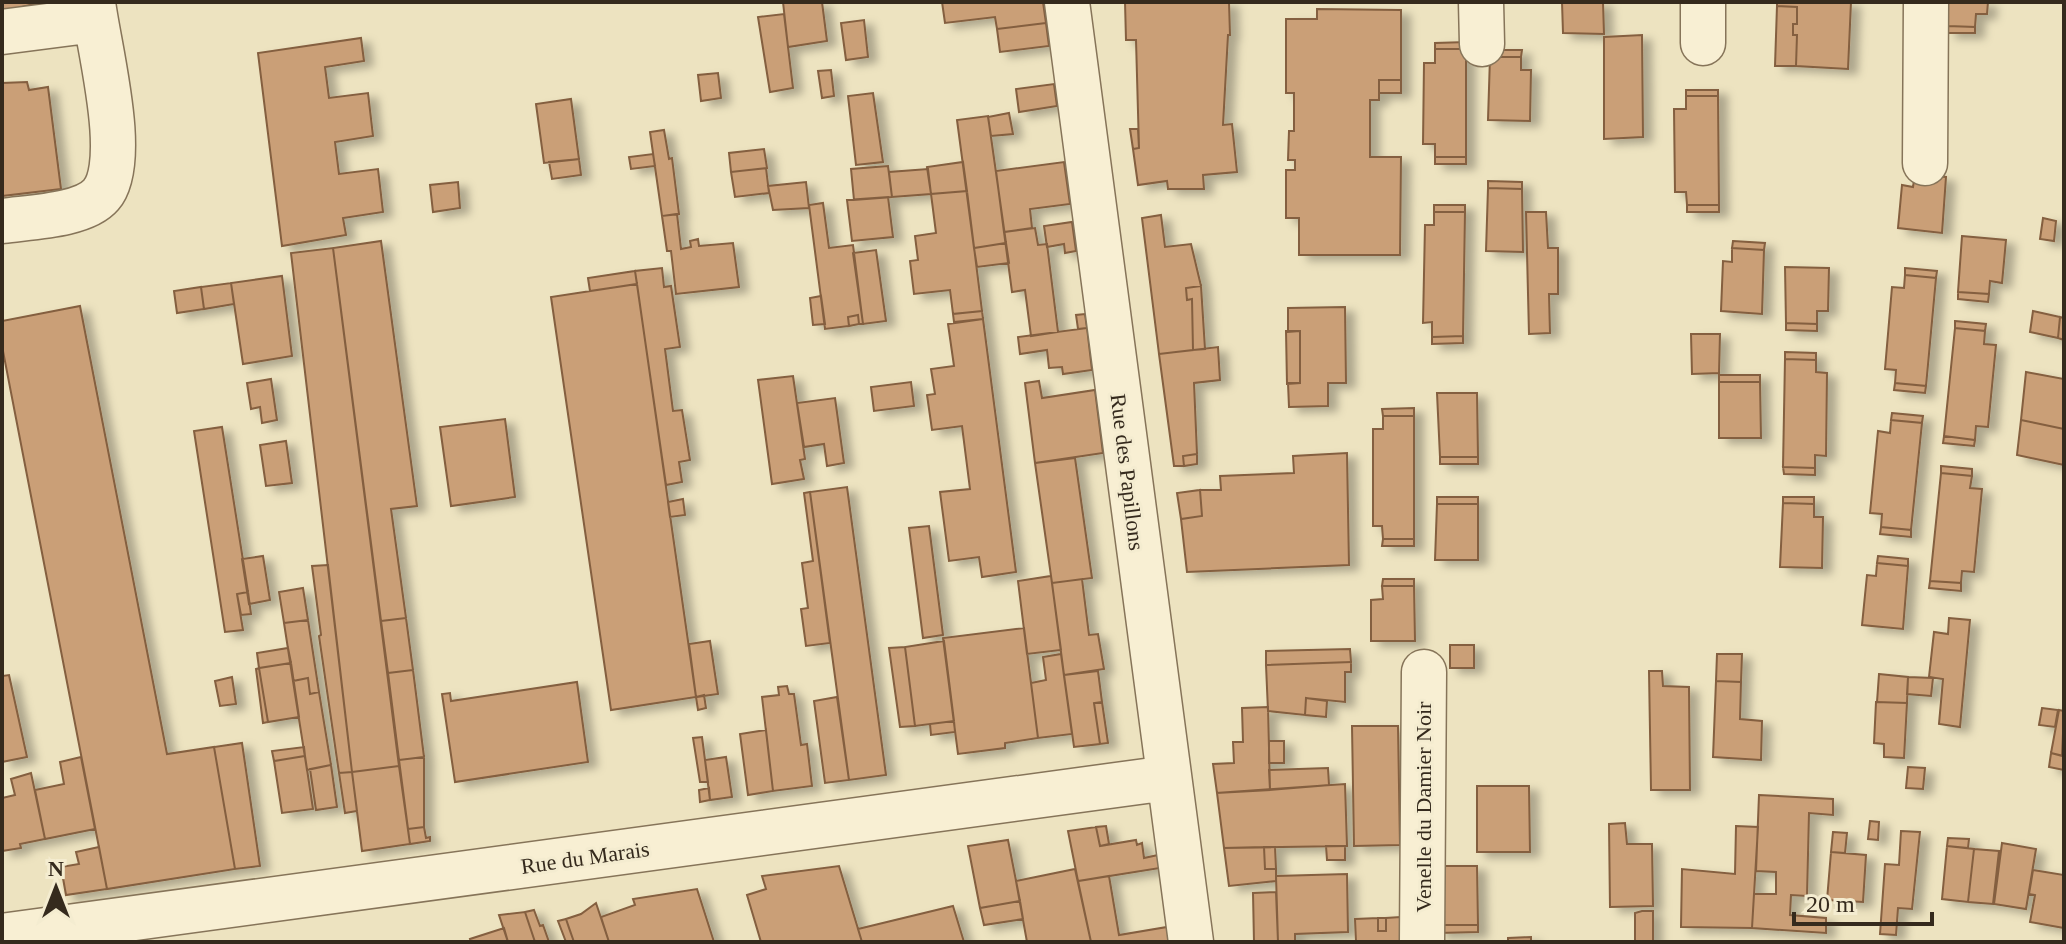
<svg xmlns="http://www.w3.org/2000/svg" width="2066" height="944" font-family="Georgia,serif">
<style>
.building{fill:#ca9f77;stroke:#845f3f;stroke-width:2;filter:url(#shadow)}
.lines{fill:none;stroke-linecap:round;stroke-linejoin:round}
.minor-casing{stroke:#867459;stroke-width:47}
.minor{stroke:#f8efd3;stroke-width:44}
.labels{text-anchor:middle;stroke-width:6;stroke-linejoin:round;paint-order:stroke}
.street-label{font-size:22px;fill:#352a1d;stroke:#f4ecd0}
</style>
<defs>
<filter id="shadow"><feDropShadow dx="9" dy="5" stdDeviation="4" flood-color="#0004"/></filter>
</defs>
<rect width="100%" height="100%" fill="#ede3c0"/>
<path class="building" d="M2 2H42L2 12Z
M783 2H822L827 41 788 47Z
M942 2H1043L1046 23 997 29 995 17 945 23Z
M1125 2H1229L1230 35H1228L1223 125 1232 124 1237 172 1203 175 1204 189H1168L1167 181 1138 185 1133 149 1139 148 1136 40H1126Z
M1562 2H1603L1604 34 1563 33Z
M1777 2H1851L1848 69 1796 66 1797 35H1793V24H1797V7L1777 6Z
M1947 2H1988L1987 14H1976L1975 27 1948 26Z
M1777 6 1797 7V24H1793V35H1797L1796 66H1775Z
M1317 9 1401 10V80H1379V100H1370V157H1401L1400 255H1299V218H1286V170H1295V160H1288L1289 131H1294V93H1286V19H1317Z
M784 14 793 88 770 92 758 17Z
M864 20 868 57 846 60 841 23Z
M1046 23 1049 46 1000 52 997 29Z
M1948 26 1975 27V33H1947Z
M1642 35 1643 137 1604 139V37Z
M361 38 364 61 325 67 329 98 368 93 373 136 335 142 339 174 378 169 383 212 343 218 346 235 282 246 258 53Z
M1467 42 1466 49H1435V43Z
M1435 49H1466V157H1435V144H1423L1424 63H1435Z
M1490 50H1522L1521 57H1490Z
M1490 57H1521V70H1531L1530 121 1488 120Z
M831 70 834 96 822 98 818 71Z
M718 73 721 98 701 101 698 75Z
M1379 80H1401V93H1379Z
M27 82 29 90 48 87 61 189 2 196V83Z
M1054 84 1057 106 1019 112 1016 89Z
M1686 90H1718V96H1686Z
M873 93 883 162 856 165 848 96Z
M1686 96H1718L1719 205H1687L1686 192H1675L1674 109H1686Z
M571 99 579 159 544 163 536 104Z
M1009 113 1013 134 991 136 988 117Z
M988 116 1006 243 974 248 957 120Z
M1130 129H1138L1139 148 1133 149Z
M664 130 669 159 672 158 679 214 662 216 650 132Z
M764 149 767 168 731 172 729 153Z
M653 154 655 166 631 169 629 157Z
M1435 157H1466V164H1435Z
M579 159 581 175 552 179 549 162Z
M963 162 967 191 931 194 927 167Z
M1064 162 1070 204 1030 209 1032 228 1004 232 996 171Z
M888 166 892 197 854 200 851 169Z
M766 168 769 193 735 197 731 172Z
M928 169 931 194 892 197 889 172Z
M1915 174 1946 177 1942 233 1898 228 1902 185 1913 187Z
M1488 181 1522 182V189L1488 188Z
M458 182 460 208 433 212 430 185Z
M806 182 809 208 773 210 768 186Z
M1488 188 1522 189 1523 252 1486 251Z
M967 191 982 311 953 314 950 290 914 294 910 261 918 260 915 236 936 233 931 194Z
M888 197 893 237 852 241 847 200Z
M823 203 829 248 853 245 863 324H859L858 315 848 317 849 326 825 329 809 205Z
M1434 205H1465V212H1434Z
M1687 205H1719V212H1687Z
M1434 212H1465L1463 336 1432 337V322L1423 323 1425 225H1434Z
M1526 212H1546L1548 248H1558V294H1549L1550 333 1529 334Z
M677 214 681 249 691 247 690 241 698 239 699 246 733 243 739 287 676 294 671 251H667L662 216Z
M1161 215 1165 247 1191 244 1201 286 1186 288 1187 300 1192 299 1193 350 1159 354 1142 218Z
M2043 218 2056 221 2054 241 2040 239Z
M1072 222 1076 251 1065 253 1064 244 1047 247 1044 226Z
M1035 228 1038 245 1047 244 1058 332 1031 336 1025 290 1012 292 1004 232Z
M1962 236 2006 240 2002 283 1990 281 1989 294 1958 292Z
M381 241 417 506 391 509 406 618 381 621 333 248Z
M1733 241 1765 243 1764 250 1732 248Z
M1006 243 1009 263 977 267 974 248Z
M333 248 399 766 352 772 291 253Z
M1732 248 1764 250 1762 314 1721 311 1723 261 1732 262Z
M876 250 886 321 863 324 853 253Z
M1785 267 1829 268 1828 311H1817V324L1786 323Z
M662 268 664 287 671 286 680 347 665 349 673 411 682 410 690 460 679 462 682 482 666 485 635 271Z
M1905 268 1937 271 1936 278 1905 275Z
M635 271 637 284 590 291 588 278Z
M1905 275 1936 278 1926 386 1895 383 1896 370 1885 369 1892 287 1904 288Z
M282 276 292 356 243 364 231 283Z
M231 283 234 304 204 309 201 287Z
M637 284 696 697 611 710 551 297Z
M1201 286 1205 349 1193 350 1192 299 1187 300 1186 288Z
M201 287 204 309 177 313 174 291Z
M1958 292 1989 294 1988 302 1958 299Z
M821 296 825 324 813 325 810 298Z
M80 306 167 754 214 747 235 869 107 889 2 346V321Z
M1345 307 1346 383H1328V406L1289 407 1288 383H1300V331L1288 332V308Z
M982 311 983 319 954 322 953 314Z
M2033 311 2060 317 2058 338 2030 332Z
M1085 314 1087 328 1078 329 1076 315Z
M858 315 859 324 849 326 848 317Z
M2060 317 2064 318V340L2058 338Z
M983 319 1016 572 982 577 979 557 949 561 940 492 970 489 962 426 932 430 927 395 935 394 931 369 954 366 948 324Z
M1955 321 1986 324 1985 331 1955 328Z
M1786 323 1817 324V331L1786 330Z
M1087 328 1092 370 1063 374 1062 367 1049 368 1047 350 1020 354 1018 337Z
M1955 328 1985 331 1984 344 1996 345 1988 427 1976 426 1975 440 1944 436Z
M1286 331H1300V383L1287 384Z
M1691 334H1720L1719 373 1692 374Z
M1463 336V343L1432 344V337Z
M1218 347 1220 380 1194 383 1197 454 1183 456 1184 466H1174L1159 354Z
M1785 352 1816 353V360L1785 359Z
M1785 359 1816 360V372L1827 373 1826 456 1815 455V468L1783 467Z
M2026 372 2064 379V429L2021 420Z
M1719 375H1760V382H1719Z
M793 376 805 459 800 460 804 479 772 484 758 380Z
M271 379 277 420 262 423 260 407 251 409 247 383Z
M1039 381 1042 398 1095 390 1103 453 1035 463 1025 383Z
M911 382 914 406 874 411 871 387Z
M1719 382H1760L1761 438H1719Z
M1895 383 1926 386 1925 393 1894 390Z
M1437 393H1477L1478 457H1440Z
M835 398 844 463 827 466 824 444 804 447 797 403Z
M1414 408V416H1383L1382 409Z
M1892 413 1923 416 1922 423 1891 420Z
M1383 416H1414V539H1383L1382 526H1373V429H1383Z
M505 419 515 497 451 506 440 427Z
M1891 420 1922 423 1911 530 1881 527 1882 514 1870 513 1878 431 1890 433Z
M2021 420 2064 429V465L2017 455Z
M222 427 248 592 237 594 243 630 225 632 194 431Z
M1944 436 1975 440 1974 446 1943 443Z
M286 441 292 483 266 486 260 445Z
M1347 453 1349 565 1187 572 1181 519 1202 516 1200 490H1221L1220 476 1294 473 1293 456Z
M1197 454V464L1184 466 1183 456Z
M1440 457H1478V464H1440Z
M1075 458 1092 578 1052 583 1035 463Z
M1941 466 1972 469V476L1941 473Z
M1783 467 1815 468V475L1784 474Z
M1941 473 1972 476 1970 488 1982 489 1974 572 1962 571 1961 583 1930 581Z
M847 487 886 775 849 780 810 492Z
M1200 490 1202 516 1181 519 1177 493Z
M810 492 830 643 806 646 801 609 808 608 802 563 813 561 804 493Z
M1437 497H1478V504H1437Z
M1783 497H1814V504L1783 503Z
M683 499 685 515 670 517 668 502Z
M1783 503 1814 504V517H1823L1822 568 1780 567Z
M1437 504H1478V560H1435Z
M929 526 943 635 923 638 909 528Z
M1881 527 1911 530V537L1880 534Z
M1383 539H1414V546H1382Z
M263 556 270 600 249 604 242 559Z
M1878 556 1908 559V566L1877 563Z
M1877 563 1908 566 1903 629 1862 625 1867 575 1876 576Z
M328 565 352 772 339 773 319 636 321 635 312 566Z
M1051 576 1061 650 1027 654 1018 581Z
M1082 579 1089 635 1098 634 1104 669 1064 675 1052 583Z
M1383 579H1414V586H1382Z
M1930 581 1961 583V591L1929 588Z
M1382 586H1414L1415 641H1371V600L1383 599Z
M303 588 308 620 284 623 279 592Z
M248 592 251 614 241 615 237 594Z
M406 618 413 670 388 673 381 621Z
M1949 618 1970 620 1960 727 1939 724 1943 679 1929 677 1934 632 1948 634Z
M308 620 319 692 310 694 308 678 293 681 284 623Z
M1024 628 1038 738 1005 743V748L958 754 943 638Z
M710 641 718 694 696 697 689 644Z
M944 641 954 721 915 726 905 647Z
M1450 645H1474V668H1450Z
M905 647 915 726 900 727 889 648Z
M288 648 291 663 259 668 257 653Z
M1350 649 1351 662 1266 665V651Z
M1061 654 1072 734 1038 738 1031 683 1046 680 1043 657Z
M1717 654H1742L1741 682 1716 681Z
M1351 662V672H1345V702L1306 698 1305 715 1268 711 1266 665Z
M291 663 299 717 268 722 259 668Z
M259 668 268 722 263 723 256 669Z
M413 670 424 757 399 760 388 673Z
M1098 671 1102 702 1094 703 1100 744 1074 747 1064 675Z
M1649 671H1662L1663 686 1689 687 1690 790H1651Z
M1879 674 1908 677 1907 703 1877 702Z
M9 675 27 757 2 762V676Z
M232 677 236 704 220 706 215 681Z
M1908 677 1933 678 1931 696 1907 694Z
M308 678 310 694 319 692 331 765 307 770 293 681Z
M1716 681 1741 682 1740 719 1762 721 1761 760 1713 757Z
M577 682 588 762 455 782 442 694 450 693 451 701Z
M787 686 789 694H794L801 745 807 744 812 786 773 791 762 697 779 695 778 687Z
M704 695 706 708 698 710 696 697Z
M837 697 849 780 825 783 814 701Z
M1306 698 1327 701 1326 717 1305 715Z
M1102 702 1108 743 1100 744 1094 703Z
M1876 702 1907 703 1904 758 1884 757V744L1874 743Z
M1268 707 1270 790 1217 793 1213 764 1234 763 1233 742H1243L1242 708Z
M2042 708 2058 710 2055 727 2039 725Z
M2059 710 2064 711 2062 756 2051 753Z
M954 721 955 732 931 735 930 724Z
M1352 726H1398L1400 845 1354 846Z
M766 730 773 791 748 795 740 734Z
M702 737 705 760 708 782H700L693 738Z
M1269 741H1284V763H1269Z
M242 743 260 866 235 869 214 747Z
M304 747 305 756 274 761 272 751Z
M2051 753 2064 756V770L2049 767Z
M305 756 313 809 282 813 274 761Z
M81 757 95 829 45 839 35 790 64 784 60 762Z
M424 757V827L408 829 399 760Z
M726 757 732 797 710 800 705 760Z
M331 765 337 807 316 810 310 769Z
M399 766 410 844 362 851 352 772Z
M1908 767 1925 768 1923 789 1906 788Z
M1328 768 1329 785 1270 790 1269 770Z
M352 772 357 811 345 813 339 773Z
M31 773 45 839 20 844 21 848 2 851V798L15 795 11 779Z
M1345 784 1347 846 1224 848 1217 793Z
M1477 786H1529L1530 852H1477Z
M709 788 710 800 700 802 699 790Z
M1759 795 1833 799V815L1809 813 1807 896 1791 895 1790 915 1826 918V933L1752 928 1754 894H1776V872L1756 871Z
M1870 821 1879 822 1878 840 1868 839Z
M1625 823 1627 844H1652L1653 906 1610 907 1609 824Z
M1106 826 1109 844 1100 846 1096 827Z
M1736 826 1758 827 1752 928 1681 927 1682 869 1735 874Z
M424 827 426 838 430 837V841L410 844 408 829Z
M1096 827 1100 846 1136 840 1137 845 1142 843 1144 858 1158 855 1160 868 1078 881 1068 831Z
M1901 831 1920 832 1912 909 1898 908 1896 935 1880 934 1885 864 1899 865Z
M1833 832 1847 833 1845 853 1831 852Z
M1948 838 1969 839 1968 848 1947 846Z
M1008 840 1020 901 980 908 968 846Z
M2002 843 2036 849 2026 909 1994 904Z
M1326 846H1345V860H1327Z
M1947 846 1974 849 1968 902 1942 899Z
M99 847 107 889 66 895 61 867 79 864 76 852Z
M1264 847H1275L1276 869H1265Z
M1264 847 1265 869H1276V881L1229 886 1224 848Z
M1974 849 1999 851 1993 904 1968 902Z
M1831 852 1866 855 1863 902 1827 900Z
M839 866 862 942H761L747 895 766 889 762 876Z
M1435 866H1477L1478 925H1438Z
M1075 869 1091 942H1027L1016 881Z
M2033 870 2064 875V928L2030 922 2035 895 2029 894Z
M1347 874 1348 932 1295 934V942H1278L1276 876Z
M1109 876 1119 935 1167 927 1169 942H1091L1078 881Z
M697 889 714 942H609L601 917 635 905 633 899Z
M1276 892 1278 942H1254L1253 893Z
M1020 901 1023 919 984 925 980 908Z
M596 903 609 942H574L566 919 581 914Z
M953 906 964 942H862L858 929Z
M534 910 540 926 543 925 549 942H535L525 912Z
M1642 911H1653V942H1635V913Z
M525 912 535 942H508L499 915Z
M1400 917V942H1356L1355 919 1378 918V931H1386V918Z
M1378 918H1386V931H1378Z
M566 919 569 928 574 942H566L558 921Z
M1438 925H1478V932L1438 933Z
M504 928 508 942H471L470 939Z
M1531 937V942H1508V938Z"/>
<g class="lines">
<defs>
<path id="minor" d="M1067 2 1191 942
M1481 2 1482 44
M2 32 95 20
M1703 43V2
M1925 163 1926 2
M2 221C29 217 83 216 101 195 130 162 98 45 93 2
M2 936 1168 778
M1422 942 1424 672"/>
</defs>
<use href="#minor" class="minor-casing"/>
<use href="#minor" class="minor"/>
</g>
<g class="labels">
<g class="street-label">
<text transform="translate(1128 472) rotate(83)" y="8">Rue des Papillons</text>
<text transform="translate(1423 807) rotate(-90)" y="8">Venelle du Damier Noir</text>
<text transform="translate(585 857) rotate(-8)" y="8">Rue du Marais</text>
</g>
</g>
<rect width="2066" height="944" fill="none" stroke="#352a1d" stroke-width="8"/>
<g transform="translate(56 888)" stroke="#f4ecd0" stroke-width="6" paint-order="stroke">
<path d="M0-6L14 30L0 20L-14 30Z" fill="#352a1d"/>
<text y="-12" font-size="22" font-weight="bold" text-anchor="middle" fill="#352a1d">N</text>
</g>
<path d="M1794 912v12h138v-12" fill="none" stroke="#352a1d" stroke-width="4"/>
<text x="1806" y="912" font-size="24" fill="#352a1d" stroke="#f4ecd0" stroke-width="6" paint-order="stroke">20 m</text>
</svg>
